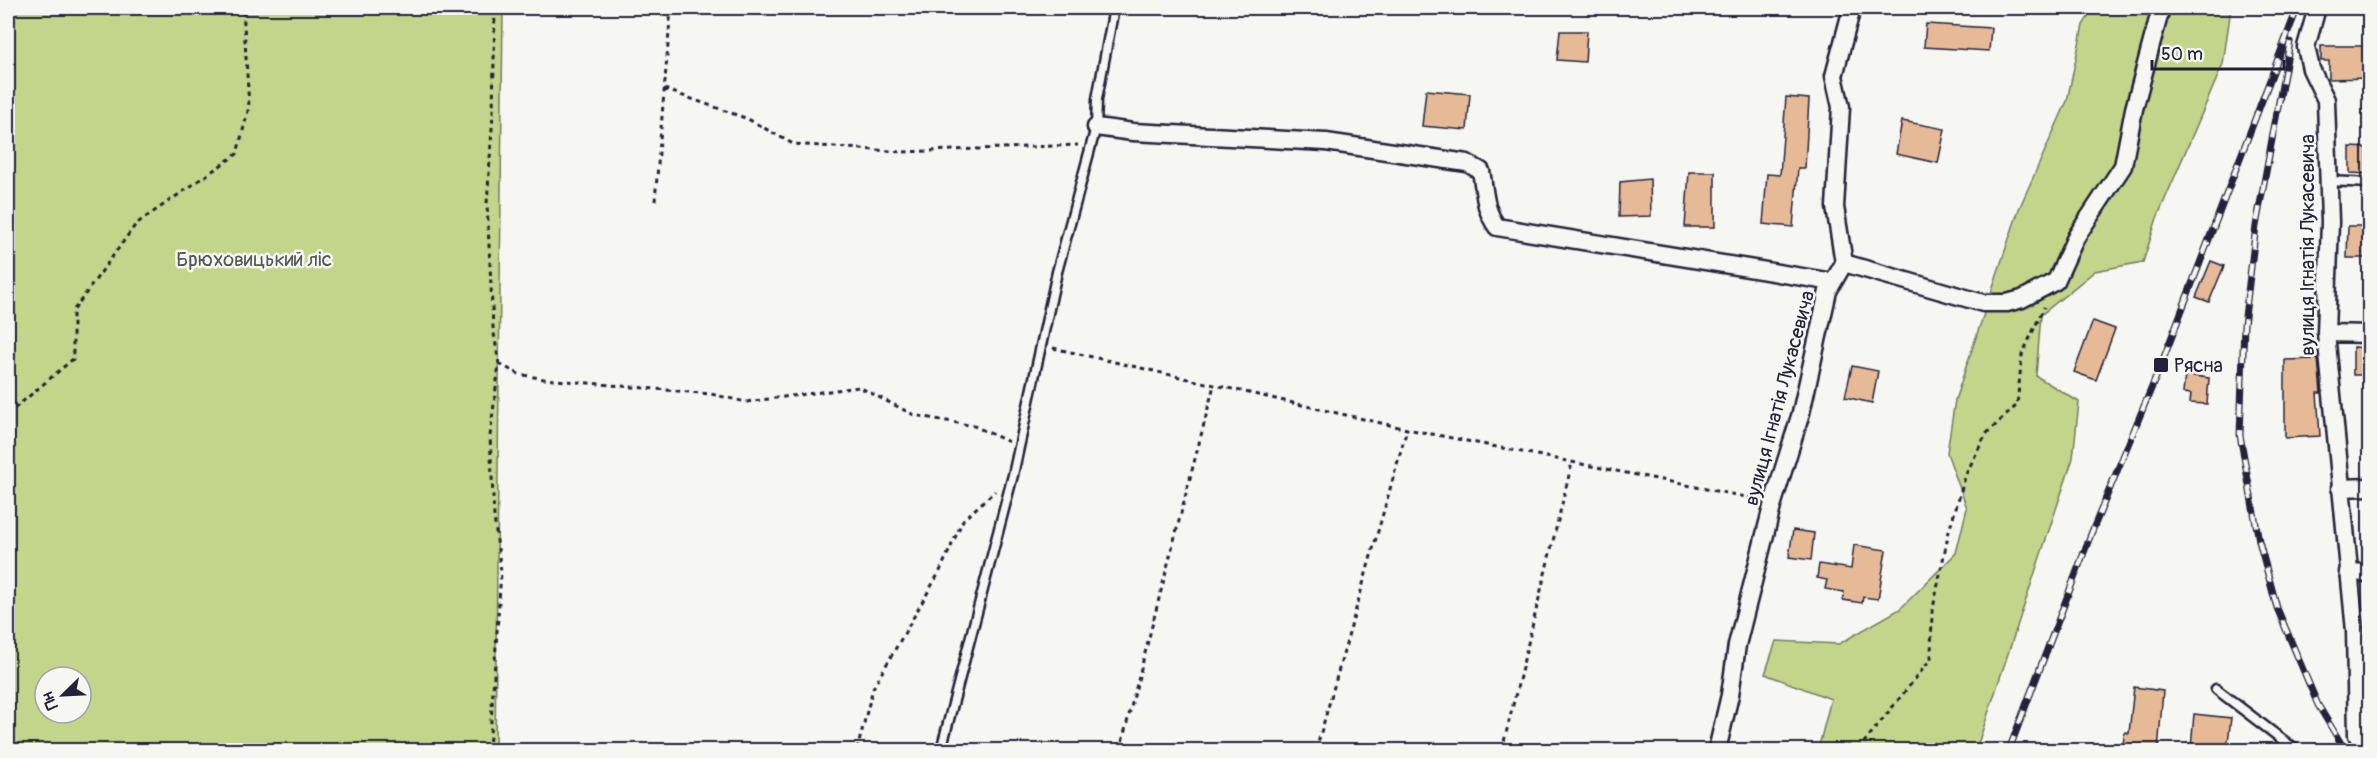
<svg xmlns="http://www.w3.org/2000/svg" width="2377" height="758" font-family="Pangolin,sans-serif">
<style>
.green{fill:#c2d58a;stroke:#727c62;stroke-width:1.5;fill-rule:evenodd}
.building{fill:#e7ba97;stroke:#22223b;stroke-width:1.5}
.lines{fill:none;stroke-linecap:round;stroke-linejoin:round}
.service-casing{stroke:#22223b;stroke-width:13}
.minor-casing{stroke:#22223b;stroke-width:21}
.path{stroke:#22223b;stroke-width:3;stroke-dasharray:4.5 4.5;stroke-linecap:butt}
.service{stroke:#f6f6f2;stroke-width:8}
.minor{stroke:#f6f6f2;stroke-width:16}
.rail-casing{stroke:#22223b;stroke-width:7}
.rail{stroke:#f6f6f2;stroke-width:4.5;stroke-dasharray:14;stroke-linecap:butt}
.poi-dot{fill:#22223b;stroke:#f6f6f2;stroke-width:2}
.labels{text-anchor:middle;stroke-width:5;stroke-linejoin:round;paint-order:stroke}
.street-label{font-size:20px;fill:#22223b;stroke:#f6f6f2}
.park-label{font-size:20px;fill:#525853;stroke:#f6f6f2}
.poi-label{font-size:20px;fill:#22223b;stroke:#f6f6f2;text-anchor:start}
</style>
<rect width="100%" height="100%" fill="#f6f6f2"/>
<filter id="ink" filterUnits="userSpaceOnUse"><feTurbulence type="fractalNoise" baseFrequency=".0167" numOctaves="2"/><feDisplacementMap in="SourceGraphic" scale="12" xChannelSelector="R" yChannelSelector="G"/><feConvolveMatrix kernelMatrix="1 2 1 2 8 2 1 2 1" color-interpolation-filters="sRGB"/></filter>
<g filter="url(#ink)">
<path class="green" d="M8 8H503L495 750H8ZM45 677H81V713H45Z
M2094 8H2231L2223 64 2157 218 2143 262 2095 271 2041 315 2036 376 2079 402 2073 458 1976 750H1818L1831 699 1765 674 1776 641 1839 644 1900 609 1956 553 1967 508 1947 453 1955 400 2019 209 2067 101 2083 25Z"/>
<path class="building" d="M1926 24 1991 28 1989 51 1924 47Z
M1560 31H1587L1585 62 1557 60Z
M2321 46H2363V64H2370V78L2329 79V61H2321Z
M1426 90 1470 94 1467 130 1422 126Z
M1786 97 1809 99 1805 168H1798L1793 227 1763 224 1767 174 1780 175Z
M1902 121 1945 129 1938 163 1896 154Z
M2350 147 2370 148V174L2350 173Z
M1689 172H1715V227H1685Z
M1650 179 1651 216 1619 217 1620 182Z
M2348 226H2370V258H2347Z
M2211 261 2224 266 2209 302 2196 297Z
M2093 321 2115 329 2096 380 2074 372Z
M2353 347 2370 348V375H2353Z
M2318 359 2321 393H2317L2320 436 2285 438V360Z
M1852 366 1878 371 1872 403 1845 397Z
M2185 375 2209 378 2207 404 2190 403 2191 394 2183 393Z
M1793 530 1814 533 1811 560 1789 557Z
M1854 545 1886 550 1878 599 1863 597 1862 603 1843 600 1844 592 1825 589 1827 580 1817 578 1819 564 1851 569Z
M2134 687 2163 691 2158 750H2122L2125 732 2129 733Z
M2194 714 2231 718 2227 750 2191 748Z"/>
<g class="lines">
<defs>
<path id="service" d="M2329 181 2370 183
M2216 689 2296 750
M941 750 1013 475 1057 272 1096 127 1097 99 1114 8"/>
<path id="minor" d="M2317 8 2306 47 2311 69 2326 100 2330 222 2326 333 2355 631 2357 735 2368 750
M1096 127 1133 132 1326 142 1467 163 1481 171C1485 192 1484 209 1497 227L1833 282
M1844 263 1983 303H2007L2022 299 2056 281 2076 237 2123 166 2134 109 2161 8
M2326 333 2370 334
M2340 488 2370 487
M2348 572 2370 573
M1717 750 1730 695 1737 645 1773 503 1801 413 1828 291 1844 263 1835 207 1841 107 1834 76 1852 8"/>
</defs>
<use href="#service" class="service-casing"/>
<use href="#minor" class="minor-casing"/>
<path class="path" d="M664 89 748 119 793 144 903 152 1078 145
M655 201 671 8
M1053 348 1407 429 1756 499
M499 364 519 374 544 379 711 394 746 402 859 387 914 415 974 426 1009 442
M8 414 73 359V311L136 224 237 154 249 107 243 8
M489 750 501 572 494 517 490 436 499 364 493 327 487 204 493 113 495 8
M857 750 873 688 940 571 963 520 995 491
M1120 750 1214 385
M1316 750 1407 429
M1502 750 1572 463
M1858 750 1931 659 1932 613 1949 531 1966 474 1986 434 2017 405 2022 355 2044 307"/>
<use href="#service" class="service"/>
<use href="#minor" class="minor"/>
<defs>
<path id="rail" d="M2290 42 2256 226 2244 325 2240 435 2259 541 2277 608 2318 705 2345 750
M2009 750 2091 534 2161 365 2297 9"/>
</defs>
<use href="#rail" class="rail-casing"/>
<use href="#rail" class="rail"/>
</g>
</g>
<rect class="poi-dot" x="2153" y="357" width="16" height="16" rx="3"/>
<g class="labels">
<g class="street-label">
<text transform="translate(2307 245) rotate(-90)" y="7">вулиця Ігнатія Лукасевича</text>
<text transform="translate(1779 398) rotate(-75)" y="7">вулиця Ігнатія Лукасевича</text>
</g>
<g class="park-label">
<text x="254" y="266">Брюховицький ліс</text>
</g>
<g class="poi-label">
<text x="2174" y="372">Рясна</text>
</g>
</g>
<rect width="2377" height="758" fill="none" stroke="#f6f6f2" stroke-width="30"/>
<rect x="15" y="15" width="2347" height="728" fill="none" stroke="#22223b" stroke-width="2" filter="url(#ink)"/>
<g transform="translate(63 695) rotate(246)"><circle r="28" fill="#f6f6f2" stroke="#a1a1a9" stroke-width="1.5"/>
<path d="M0-4.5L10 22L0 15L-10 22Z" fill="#22223b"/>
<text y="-9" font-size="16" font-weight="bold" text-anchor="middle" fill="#22223b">Пн</text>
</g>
<path d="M2152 60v9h132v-9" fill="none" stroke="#22223b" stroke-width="3"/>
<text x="2161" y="60" font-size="18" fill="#22223b" stroke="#f6f6f2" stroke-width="4.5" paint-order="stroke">50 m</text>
</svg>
